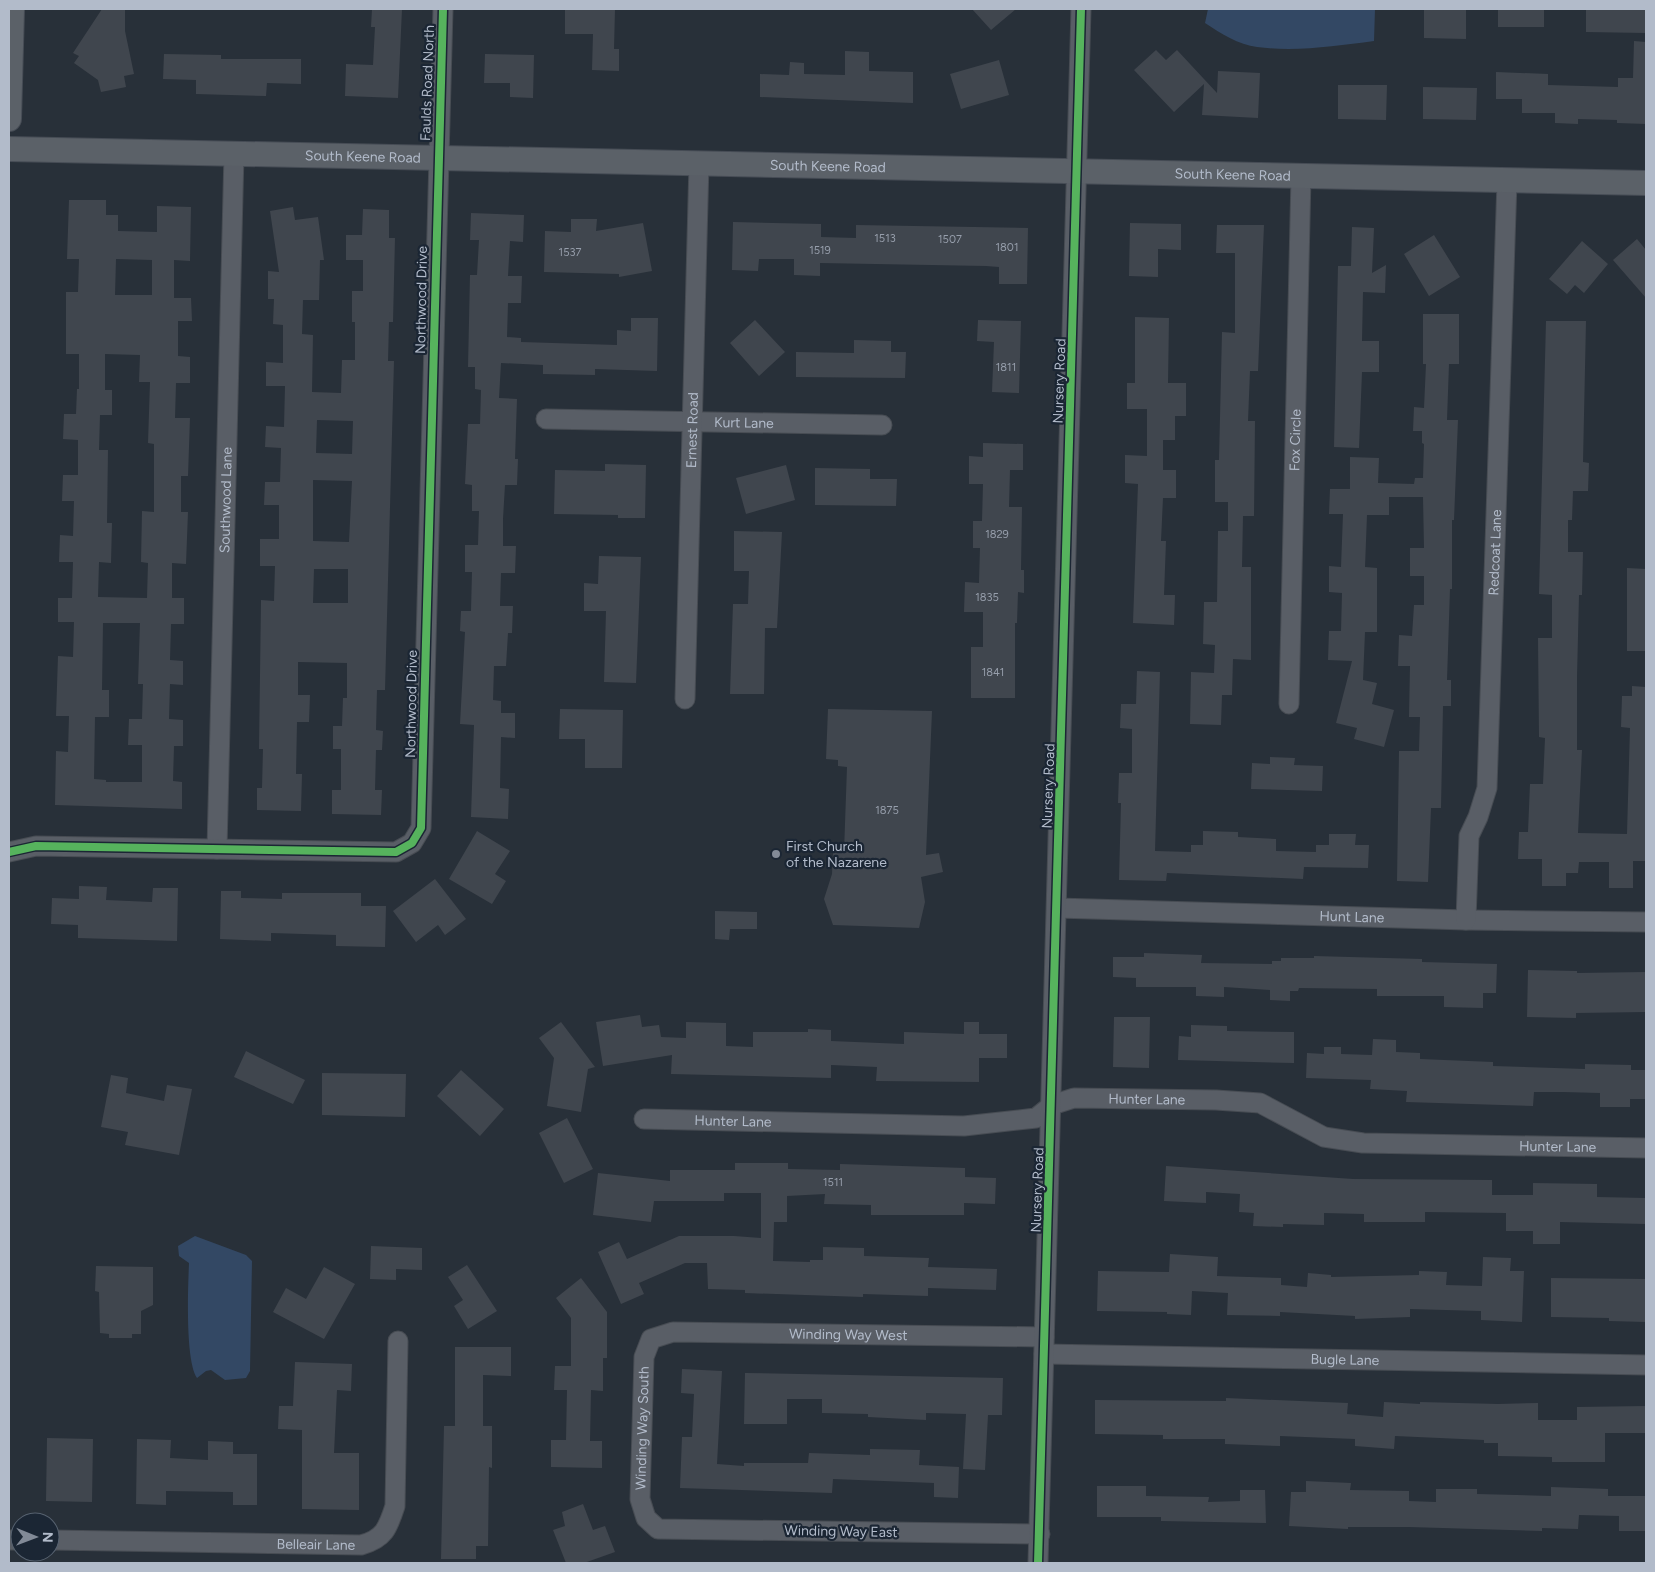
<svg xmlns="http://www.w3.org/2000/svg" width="1655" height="1572" font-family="Figtree,sans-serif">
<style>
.water{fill:#334864}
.building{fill:#40464e;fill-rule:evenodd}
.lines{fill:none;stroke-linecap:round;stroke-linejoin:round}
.minor-casing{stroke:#474c53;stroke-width:21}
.major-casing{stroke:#464c55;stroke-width:26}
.minor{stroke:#595e66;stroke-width:19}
.major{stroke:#5b6168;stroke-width:24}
.cycleway-casing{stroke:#1b2634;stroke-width:11}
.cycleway{stroke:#56b35d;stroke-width:8}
.poi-dot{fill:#828a97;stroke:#1b2634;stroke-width:2}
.labels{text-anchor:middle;stroke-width:4.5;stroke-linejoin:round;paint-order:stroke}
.number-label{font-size:11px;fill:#969eab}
.street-label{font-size:14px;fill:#b2bbca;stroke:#1b2634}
.poi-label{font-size:14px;fill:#b2bbca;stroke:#1b2634;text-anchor:start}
</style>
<rect width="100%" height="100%" fill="#283039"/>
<path class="water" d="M1208 9H1375L1374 41C1336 46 1296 52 1257 47 1239 45 1220 33 1205 23Z
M195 1236 246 1255 252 1261 250 1371 246 1378 225 1380 211 1370 206 1371 197 1378C185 1360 188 1287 189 1263L179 1256 178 1246Z"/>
<path class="building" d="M102 9H125V31L134 74 124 76 126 87 101 92 98 80 74 63 79 56 73 53Z
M372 9H402L398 98 345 96 346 64 373 65 375 27H371Z
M565 9H615L614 49H619V71L592 70 593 34H565Z
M972 9H1016L991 30Z
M1424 9H1466V39L1424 38Z
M1498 9H1544V27H1498Z
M1586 9H1646V33L1586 32Z
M1634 41 1646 42V124L1617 123V120L1578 119V124L1555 123V113H1522V99H1496V72L1548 74V85L1618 87V78H1633Z
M1156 50 1166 60 1177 50 1217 93 1218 71 1260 73 1258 118 1202 115 1204 84 1174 112 1134 70Z
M845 51 869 52V71L913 72V103L760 97V74L789 75 790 62 804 63V74L845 75Z
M164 54 221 55V59H301V84L267 83 266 96 196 94V80L163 79Z
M485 54 534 55 533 98 510 97V83H484Z
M999 60 1009 95 961 109 950 74Z
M1338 85H1387L1386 120 1338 119Z
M1423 87 1477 88 1476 120 1423 119Z
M69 200H106V215H118V231L157 232V206L191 207 190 261 174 260V298H191L192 321H178V356L190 357V383H176L175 418H190L188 476H181V512H188L186 564 172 563V598H184V624H171L170 660 183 661V685L170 684 169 719 183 720V746H174L173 781 182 782V809L55 805 56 751 68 752 69 716H56L58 656 73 657 74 622H58V598H72L73 562H59L60 535 73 536 74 501H62L63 475H78V440L63 439 64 414H76L77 389H79V354H66V292H78L79 259H67ZM116 259 152 260V295H115ZM105 354 140 355 139 382H150L148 443 154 444V512L142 511 141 562 148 563 147 598 98 597 99 562 111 563 112 523H107L108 450H99L100 415H112V390H105ZM103 623H140L138 684H143L142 719H129L128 745H142V782H106V780L94 779 95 717H109V690H102Z
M293 207 295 220 318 217 324 260H320L319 300H303L302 334 313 335 312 392 341 393 342 360H355V322H352V291H363V260H346V235H362L363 209 389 210V238H395L393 322H389L388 361H394L385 690H377L376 730 383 731 382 750H376L375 790H382L381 815 332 814V790H341V749H333V726H342L343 698H347V663L298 662V695H310L309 722H297L296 774H302L301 811 257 810V788H262L263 749H259L261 600 274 601 275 566H260V539H279V505H264L265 482H280L281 448 265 447 266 426 284 427 285 386H266V362L283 363V325L273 324 274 299H268V271L279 272 270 211ZM317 420 353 421 352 454 316 453ZM313 480 352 481 349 542 313 541ZM314 569H348V603H313Z
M471 213 524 215 523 242 510 241 508 276H522L521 303H508L507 337 521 338V342L617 345V330L631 331V318H658L657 371 595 369V375L543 374V365L501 363 499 398 517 399 515 459H518L517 485H505L503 519V546H516L515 573H501L500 606H513L512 633H508L506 666H494L493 700 501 701V713H515V738L501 737 500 788 509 789 508 819 471 817 474 725 460 724 465 632 460 631 461 611H471L472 572H465V545H478L479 511H472V485L465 484 468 424H480L481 390 475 389V367H468L470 275H477L479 240H470Z
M571 219H597L596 231 643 223 652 271 619 277V274L544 272 545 231 571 232Z
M733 222 821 224V237L856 238V225L1028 228 1027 284H999V267L986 266 820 263V276L794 275V259H759L758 271 732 270Z
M1130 223 1181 224V250L1158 249V277L1129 276Z
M1217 225H1264L1258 371H1250L1248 421H1255L1254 516H1243L1242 567H1251V660L1233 659 1232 695H1222L1221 725 1190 724 1191 672 1214 673 1215 645 1203 644 1204 602H1217L1218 531H1228V502H1215V460H1219L1222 332 1235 333V253H1216Z
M1352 227 1374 228 1372 273 1386 265 1385 293 1363 292 1362 341H1379V372H1362L1359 448 1334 447 1338 266H1351Z
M1434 235 1460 277 1429 296 1404 254Z
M1637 239 1646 250V298L1613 260Z
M1582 241 1608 264 1584 293 1575 285 1567 294 1549 279Z
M1423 314H1459V364H1449L1447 420H1458L1454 520H1452V589H1450L1447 680H1451V706H1443L1441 808H1431L1428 882 1397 881 1399 751H1419L1420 717H1409L1410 666H1398L1399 635 1412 636 1414 605H1424V576H1410V548H1424L1423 497H1389V515H1367L1365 567 1377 568V632H1365L1363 680 1377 683 1372 704 1394 710 1384 747 1354 739 1357 728 1336 723 1352 661 1328 660 1329 631H1341L1342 593 1329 592V566L1341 567 1343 514H1329L1330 489H1350V457L1379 458 1378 483 1414 484 1415 478H1423L1424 444 1422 443V431H1413L1414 407 1424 408 1426 364H1423Z
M1135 317 1169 318 1168 383H1186V416H1175V440H1163V470H1176V498H1163L1161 541H1166L1164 595H1175L1174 625 1133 623 1138 484 1125 483V455L1147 456V409H1127V383H1135Z
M755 320 785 352 759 376 730 343Z
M978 320 1021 321 1019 393 992 392 994 342 977 341Z
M1546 321H1586L1583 462 1589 463 1588 491H1573L1572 520H1568V552H1583L1582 595H1579L1577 677V750H1582L1578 833 1627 834 1630 728 1621 727 1622 696H1632V686L1646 687V861H1633V888H1609V862H1579L1578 873H1566V886H1542V859H1518L1519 832H1528L1530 784H1543L1545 738 1539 737 1538 638H1552V595L1539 594Z
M854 340 891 341V352H906L905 378 796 377V352L854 353Z
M983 443 1023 444V470H1010L1009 507H1022L1021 570H1024V593L1018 592 1017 623H1015V698H971V647H983V612H964L965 582 979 583 980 548H973V521H982L983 484H969V456L983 457Z
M605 464 646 465 645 518H618V515L554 514 555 470 605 471Z
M786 465 795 500 746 514 736 478Z
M815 468 870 469V479H897L896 506 815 505Z
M734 531 782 532 777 628H765L764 694H730L733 604H748L749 571H734Z
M599 556 641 557 636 683 604 682 606 611H584V583L598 584Z
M1627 568 1646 569V651H1627Z
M1137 671 1160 672 1155 851 1191 852V845H1203V831L1238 832V837L1276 839V851L1316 852V845H1329V834H1356L1355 845H1369L1368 868 1304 867 1303 879 1167 873 1166 881 1119 880 1121 803H1118L1119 773H1132V729L1120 728 1121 704H1136Z
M560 709 623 710 622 768H585V739H559Z
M828 709 932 711 926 855 939 853 943 872 921 877 925 902 919 928 833 925 824 899 832 874 833 852H844L847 767 838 766V760L826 759Z
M1270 757 1295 758 1294 765 1323 766 1322 791 1251 789 1252 763 1270 764Z
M477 831 510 851 495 874 506 881 492 904 449 879Z
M435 879 466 919 445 935 438 925 416 942 393 911Z
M79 886 107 887 106 900 152 902 153 888H178L177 941 78 938V925L51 924 52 898 79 899Z
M221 891H241V898L282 899V893H361V906H386L385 947 336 946V935L271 933V941L220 939Z
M715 911 757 912V929H730L729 940 715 939Z
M1144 953 1202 955 1201 963 1272 964V961H1281V958H1314V956L1422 959V962L1497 964 1496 993H1483V1008L1444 1007V996H1377V989L1299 988 1298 991H1290V1001L1270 1000V990L1224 987V997L1196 996V987H1136V978L1113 977V957H1144Z
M1528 970 1577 971V973L1646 972V1012L1576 1013V1018L1527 1017Z
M640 1015 642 1027 659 1025 661 1037 686 1038V1022L726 1023V1046L753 1047V1032H808V1029L831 1030V1041L904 1044V1032L964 1034V1022H979V1034H1007V1058H979V1082L876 1081 877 1067 831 1065V1078L671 1074 672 1055 603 1066 596 1022Z
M1114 1017H1150L1149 1068 1113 1067Z
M561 1022 595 1067 588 1069 581 1112 547 1106 554 1058 539 1038Z
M1191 1025 1227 1026V1031L1294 1032V1063L1178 1060 1179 1036 1191 1037Z
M1373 1039 1396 1040V1052L1420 1053V1059L1493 1062V1066L1585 1069V1064L1631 1065V1070H1646V1099H1630V1107H1600V1093L1563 1092H1534L1533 1106 1406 1102 1407 1091 1370 1089 1371 1080 1306 1078 1307 1053 1324 1054V1047H1341V1054L1372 1055Z
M246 1051 305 1080 293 1104 234 1077Z
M461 1070 504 1109 480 1136 437 1096Z
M322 1073 406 1074 405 1117 322 1115Z
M111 1075 128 1078 126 1093 164 1101 167 1085 192 1089 179 1155 125 1145 128 1132 101 1127Z
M567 1118 593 1169 564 1183 539 1133Z
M735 1163H788V1169L840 1170V1164L965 1168V1177L996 1178 995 1204 964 1203V1215H871V1205L824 1204 825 1194 787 1196V1222H774L773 1261 810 1262V1260H823V1247L864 1248V1256L929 1258 928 1267 997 1269 996 1290 928 1288V1296L863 1294V1297L745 1293V1290L708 1289 707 1263H685L639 1283 644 1294 621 1304 598 1252 619 1242 627 1259 679 1236H734L761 1238V1193H724V1201H654L651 1222 593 1215 598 1173 670 1181V1170H735Z
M1166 1166 1353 1179 1492 1180V1195H1533V1183L1597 1184V1197L1646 1198V1224L1560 1222V1244H1533V1231H1506V1213L1425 1212V1222H1364V1214L1324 1213V1225L1283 1224V1227L1253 1226 1254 1213 1239 1212 1240 1194 1206 1192V1203L1164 1201Z
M371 1246 422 1248V1270L396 1269V1280L370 1279Z
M1170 1254 1218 1257 1217 1276 1281 1278V1285L1307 1287 1308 1273 1331 1275V1277L1419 1275V1271L1447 1272 1446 1285 1482 1286 1483 1257 1511 1258 1510 1271H1524L1522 1322 1481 1320V1311L1410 1309V1317L1355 1319V1316L1280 1312V1316L1227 1315 1228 1293 1192 1291 1191 1315 1167 1314V1312L1097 1311 1098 1271 1169 1272Z
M467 1265 497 1311 468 1329 454 1306 463 1300 448 1277Z
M96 1266 153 1267V1305L141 1311V1334H132V1338H109V1334L100 1333 99 1292 95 1291Z
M324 1267 355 1284 324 1339 273 1312 286 1288 306 1299Z
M581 1278 607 1312V1358H603V1391L591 1390 590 1441H602V1468L551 1467V1440H566L567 1390H554L555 1366H571V1318L556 1298Z
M1551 1278 1646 1279V1322L1609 1321V1318L1551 1317Z
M455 1347H511V1376L483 1375V1426H492V1468L489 1467 488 1546H476V1559H441L444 1426H455Z
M295 1362 352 1364 351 1391 337 1390 334 1453H359V1510L302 1509V1430L278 1429 279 1406H293Z
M682 1369 722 1371 717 1464 744 1466V1463H808L809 1453 870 1455V1449L920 1450 919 1465 959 1467 958 1498 934 1497V1483L833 1479 832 1493 680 1488 682 1437H692L694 1394 681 1393Z
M745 1373 1003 1378 1002 1415H988L985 1470 963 1469 966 1414 926 1413V1420L868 1417V1414L822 1413V1399H787V1424H744Z
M1226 1398 1348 1403 1347 1414 1383 1417 1384 1402 1420 1404V1402L1498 1404 1538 1403V1420H1577V1407L1646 1406V1433H1605V1462H1552V1457L1498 1456V1443H1484V1440L1395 1436 1394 1449 1355 1446V1439L1280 1436V1446L1225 1444V1439H1163V1435L1095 1434V1400L1226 1401Z
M47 1438 93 1439 92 1502 46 1501Z
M137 1439 171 1440 170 1458 208 1460V1441L233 1442V1454H257V1505H233V1492L166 1491V1505L136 1504Z
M1306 1481 1351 1483 1350 1490 1409 1491V1501L1436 1502V1489H1477V1494L1551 1496V1487L1608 1489V1496H1646V1531H1619V1516L1579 1515 1578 1529 1542 1528V1531L1409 1527H1348V1529L1289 1526 1291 1492H1306Z
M1097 1486H1146V1496L1209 1497 1208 1502 1240 1501V1490H1265L1266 1523 1161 1521V1517H1097Z
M583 1504 593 1530 605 1526 615 1552 584 1563H566L553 1530 565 1526 562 1512Z"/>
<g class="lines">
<defs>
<g id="minor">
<path id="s1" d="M546 419 882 425"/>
<path id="s2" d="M685 699 699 163"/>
<path id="s3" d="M1289 704 1301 176"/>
<path id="s4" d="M217 849 234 153"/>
<path d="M9 852 36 846 396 852 412 843 421 828 443 9"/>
<path id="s5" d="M1057 908 1466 920 1646 922"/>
<path id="s6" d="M1466 920 1469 836 1478 817 1487 788 1507 181"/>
<path id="s7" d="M644 1119 964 1126 1036 1118 1052 1105 1074 1098 1216 1100 1260 1103 1324 1137 1363 1143 1646 1148"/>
<path id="s8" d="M1044 1354 1646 1365"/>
<path id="s9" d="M1040 1534 658 1529 646 1518 640 1499 644 1357 651 1339 673 1332 1044 1337"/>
<path d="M9 1540H20"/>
<path id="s10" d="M50 1540 361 1545C384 1539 388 1528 395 1506L398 1341"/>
<path d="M1038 1563 1081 9"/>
</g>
<g id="major">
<path d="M9 119 12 9"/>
<path id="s11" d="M9 149 1646 183"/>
</g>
</defs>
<use href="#minor" class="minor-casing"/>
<use href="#major" class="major-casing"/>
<use href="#minor" class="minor"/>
<use href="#major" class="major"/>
<defs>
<path id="cycleway" d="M9 852 36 846 396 852 412 843 421 828 443 9
M1038 1563 1081 9"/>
</defs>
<use href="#cycleway" class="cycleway-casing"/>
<use href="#cycleway" class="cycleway"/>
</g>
<circle class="poi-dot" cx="776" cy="854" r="5"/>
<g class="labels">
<g class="number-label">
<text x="885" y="242">1513</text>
<text x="950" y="243">1507</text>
<text x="1007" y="251">1801</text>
<text x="820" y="254">1519</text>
<text x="570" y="256">1537</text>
<text x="1006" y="371">1811</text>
<text x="997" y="538">1829</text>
<text x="987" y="601">1835</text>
<text x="993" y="676">1841</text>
<text x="887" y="814">1875</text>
<text x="833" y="1186">1511</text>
</g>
<g class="street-label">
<text transform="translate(427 83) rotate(-88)" y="5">Faulds Road North</text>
<text dy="5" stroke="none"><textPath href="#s11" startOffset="354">South Keene Road</textPath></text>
<text dy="5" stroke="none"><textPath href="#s11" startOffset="819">South Keene Road</textPath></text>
<text dy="5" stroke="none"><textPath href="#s11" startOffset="1224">South Keene Road</textPath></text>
<text transform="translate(421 300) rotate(-89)" y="5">Northwood Drive</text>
<text transform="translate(1059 381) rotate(-88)" y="5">Nursery Road</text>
<text dy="5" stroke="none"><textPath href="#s1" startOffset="198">Kurt Lane</textPath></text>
<text dy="5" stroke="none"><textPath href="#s2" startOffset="269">Ernest Road</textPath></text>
<text dy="5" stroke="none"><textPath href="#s3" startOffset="264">Fox Circle</textPath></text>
<text dy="5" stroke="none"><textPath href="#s4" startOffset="349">Southwood Lane</textPath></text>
<text dy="5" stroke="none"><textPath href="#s6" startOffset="371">Redcoat Lane</textPath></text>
<text transform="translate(411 704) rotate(-89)" y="5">Northwood Drive</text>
<text transform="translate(1048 786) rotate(-88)" y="5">Nursery Road</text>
<text dy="5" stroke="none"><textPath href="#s5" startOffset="295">Hunt Lane</textPath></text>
<text dy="5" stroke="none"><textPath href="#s7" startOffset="509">Hunter Lane</textPath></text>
<text dy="5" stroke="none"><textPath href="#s7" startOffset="89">Hunter Lane</textPath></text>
<text dy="5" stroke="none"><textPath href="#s7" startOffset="929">Hunter Lane</textPath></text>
<text transform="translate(1037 1190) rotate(-88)" y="5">Nursery Road</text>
<text dy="5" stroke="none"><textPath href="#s9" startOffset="778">Winding Way West</textPath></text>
<text dy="5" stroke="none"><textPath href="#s8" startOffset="301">Bugle Lane</textPath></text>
<text dy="5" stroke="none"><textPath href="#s9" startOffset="489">Winding Way South</textPath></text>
<text transform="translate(841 1531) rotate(1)" y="5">Winding Way East</text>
<text dy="5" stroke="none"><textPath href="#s10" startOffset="266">Belleair Lane</textPath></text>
</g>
<g class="poi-label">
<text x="786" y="851">First Church<tspan x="786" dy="16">of the Nazarene</tspan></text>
</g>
</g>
<rect width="1655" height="1572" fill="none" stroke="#b2bbca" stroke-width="20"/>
<g transform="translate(35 1537) rotate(91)"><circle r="24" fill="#1b2634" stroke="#576270"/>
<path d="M0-4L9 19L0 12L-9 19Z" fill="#828a97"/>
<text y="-8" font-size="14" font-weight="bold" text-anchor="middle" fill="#b2bbca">N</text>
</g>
</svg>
